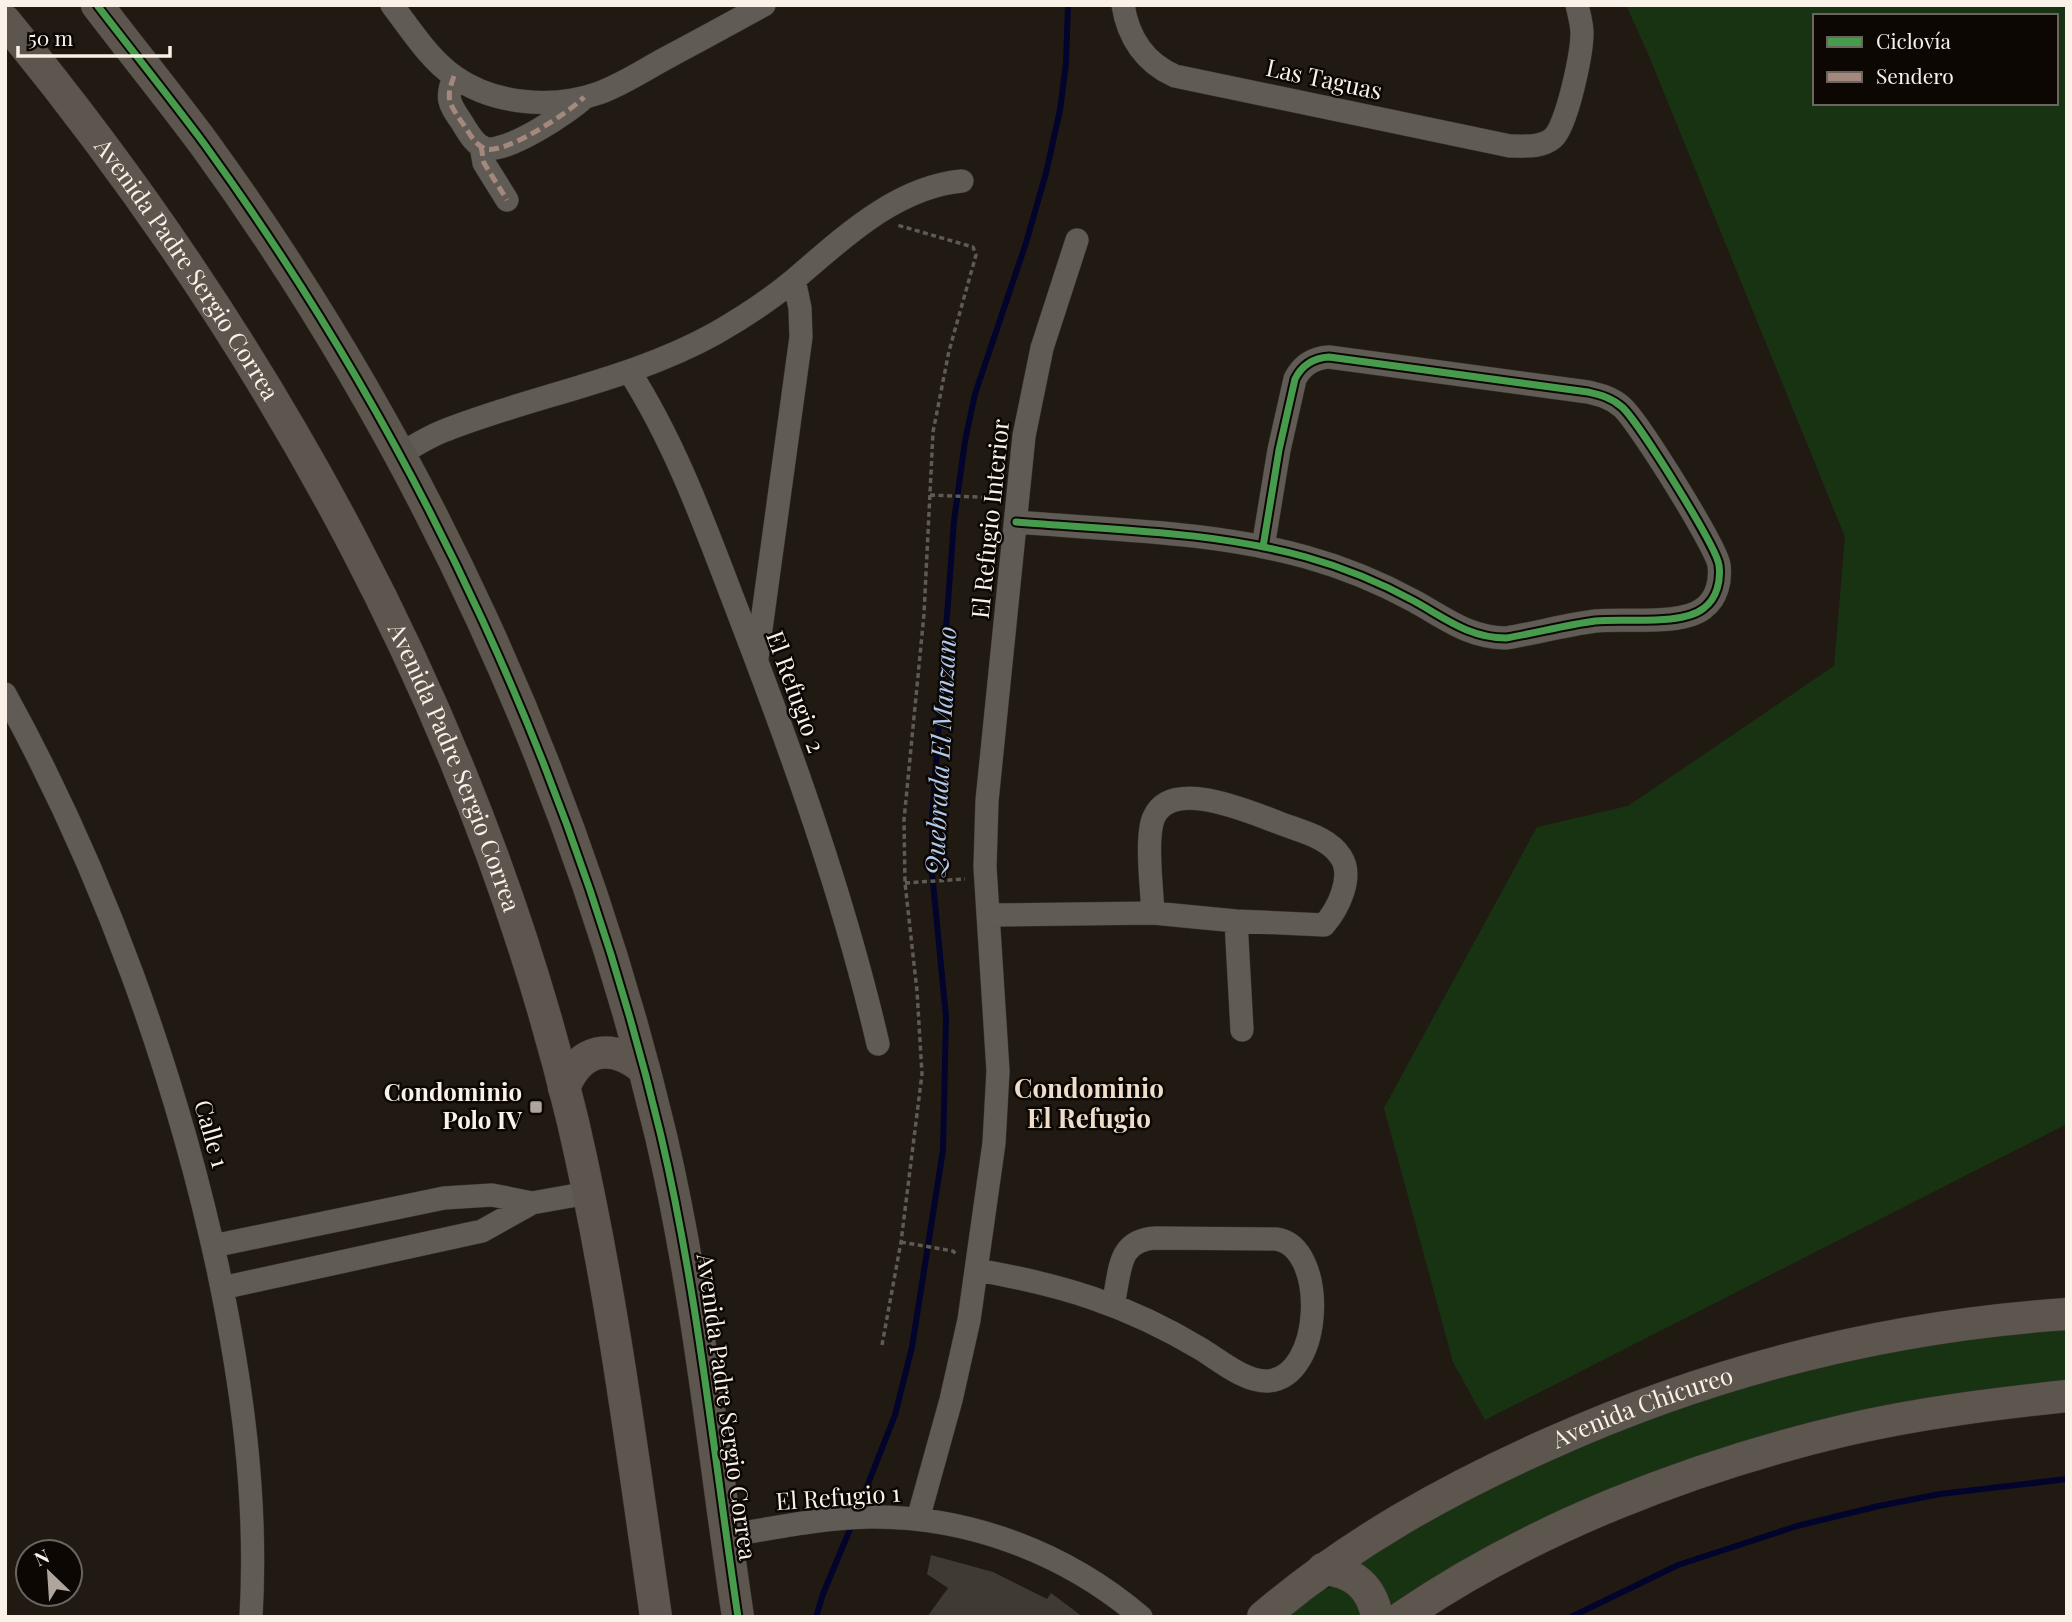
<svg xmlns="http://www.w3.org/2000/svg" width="2072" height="1622" font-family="'Playfair Display',serif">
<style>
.green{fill:#183311;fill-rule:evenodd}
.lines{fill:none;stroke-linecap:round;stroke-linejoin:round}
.stream{stroke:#03042c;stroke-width:6}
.building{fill:#403a34}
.street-casing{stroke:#39342f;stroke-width:24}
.secondary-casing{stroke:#39342f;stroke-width:33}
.path{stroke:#5e5a54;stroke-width:3.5;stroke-dasharray:5 3.5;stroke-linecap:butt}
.street{stroke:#605b54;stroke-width:23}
.secondary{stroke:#5d564f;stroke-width:32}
.quiet{stroke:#a5887d;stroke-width:5;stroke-dasharray:10 5;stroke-linecap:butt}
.cycleway-casing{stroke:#0c0703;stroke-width:11}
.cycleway{stroke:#469c4c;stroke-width:7}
.poi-dot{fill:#aea69e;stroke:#0c0703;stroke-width:2.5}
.labels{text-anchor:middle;stroke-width:5;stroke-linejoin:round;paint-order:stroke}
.street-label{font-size:24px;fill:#faf2e9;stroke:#0c0703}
.poi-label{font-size:24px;font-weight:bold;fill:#faf2e9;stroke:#0c0703;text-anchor:end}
.water-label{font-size:26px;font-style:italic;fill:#b1caef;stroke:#0c0703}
.neighbourhood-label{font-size:26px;font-weight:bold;fill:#edddca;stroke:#0c0703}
</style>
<rect width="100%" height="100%" fill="#211a13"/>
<path class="green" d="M1626 5H2067V1124L1485 1420 1453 1362 1384 1108 1537 827 1628 806 1834 666 1845 537 1649 56ZM1815 16H2056V103H1815Z
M2067 1326V1381L1832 1420 1385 1612 1353 1564 1524 1465 1691 1398 1913 1346Z
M1343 1583 1369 1617H1285L1314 1593Z"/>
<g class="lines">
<path class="stream" d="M857 1512 895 1415 912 1347 943 1150 946 1017 932 872V817L954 521 965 441 975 394 1026 243 1046 173 1060 110 1066 63 1068 5
M816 1617 823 1594 853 1522
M1571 1617 1678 1565 1797 1526 1879 1506 1940 1494 2067 1479"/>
</g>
<path class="building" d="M931 1555 993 1572 1047 1599 1051 1593 1083 1617H927L948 1588 927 1574Z"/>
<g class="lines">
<defs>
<path id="street" d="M392 5C411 30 429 59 455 77 495 105 554 109 599 93 624 84 647 68 670 56 702 39 733 22 764 5
M1123 5C1128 37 1145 63 1175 76L1510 146C1525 146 1541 148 1553 138 1567 126 1582 53 1582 33 1582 24 1579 14 1577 5
M454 76C446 98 448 102 461 121 467 130 474 145 485 148 505 155 569 112 584 98
M481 146 484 163 507 200
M629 371C677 446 706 529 738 612 792 753 844 897 878 1044
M399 455C414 446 429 436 446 430 535 395 632 380 716 333 744 317 770 300 795 279 843 238 896 187 962 181
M1016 522C1112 530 1212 531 1306 557 1342 567 1381 583 1414 601 1445 618 1469 638 1506 638 1536 633 1565 625 1595 621 1625 618 1682 626 1704 608 1717 598 1721 581 1719 565 1716 546 1638 421 1622 407 1612 398 1601 395 1588 392L1329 357C1313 358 1302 365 1295 379L1279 450 1263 547
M757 658 801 337 800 308 794 280
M5 694C103 872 175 1071 218 1269 242 1384 258 1499 251 1617
M988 915 1153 913 1236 921 1324 925C1338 909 1354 877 1341 857 1328 836 1298 831 1277 822 1249 812 1172 777 1154 817 1145 836 1152 890 1153 913
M1236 921 1242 1030
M213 1246 444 1198 492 1195 532 1203 588 1193
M977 1270C1062 1285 1126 1304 1201 1349 1219 1360 1245 1382 1267 1381 1324 1379 1328 1246 1276 1239L1156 1238C1116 1240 1121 1272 1113 1304
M222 1288 482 1231 532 1203
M918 1519 951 1400 969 1320 994 1143 998 1071 985 867 987 801 1024 436 1042 348 1077 240
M726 1536C773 1528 822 1518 870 1517 969 1516 1066 1553 1141 1617"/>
<g id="secondary">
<path d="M97 5C133 52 170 98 205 145 420 442 576 781 661 1136 698 1294 714 1457 738 1617"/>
<path id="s1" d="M5 21C269 342 476 716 573 1122 611 1285 632 1451 656 1617"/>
<path d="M564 1088C580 1048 611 1042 644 1069"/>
<path d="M1323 1569C1353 1571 1372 1587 1377 1617"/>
<path id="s2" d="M1263 1617C1350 1543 1447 1489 1551 1443 1714 1370 1889 1326 2067 1314"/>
<path d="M1402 1617C1532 1528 1693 1466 1846 1430 1919 1413 1993 1404 2067 1396"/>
</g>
</defs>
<use href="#street" class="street-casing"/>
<use href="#secondary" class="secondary-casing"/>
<path class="path" d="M930 495 998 498
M905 883 965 879
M901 1242 953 1251 956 1254
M882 1345 901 1242 922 1074 917 991 905 883 904 820 924 614 933 432 949 351 976 255 973 247 897 225"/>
<use href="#street" class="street"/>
<use href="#secondary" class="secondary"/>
<path class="quiet" d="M454 76C446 98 448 102 461 121 468 130 474 145 486 149 506 154 570 112 584 97
M481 146 484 163 507 200"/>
<defs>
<path id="cycleway" d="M97 5C133 52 170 98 205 145 420 442 576 781 661 1136 698 1294 714 1457 738 1617
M1016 522C1112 530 1212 531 1306 557 1342 567 1381 583 1414 601 1445 618 1469 638 1506 638 1536 633 1565 625 1595 621 1625 618 1682 626 1704 608 1717 598 1721 581 1719 565 1716 546 1638 421 1622 407 1612 398 1601 395 1588 392L1329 357C1313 358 1302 365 1295 379L1279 450 1263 547"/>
</defs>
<use href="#cycleway" class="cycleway-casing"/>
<use href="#cycleway" class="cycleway"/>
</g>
<rect class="poi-dot" x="529" y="1100" width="14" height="14" rx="3.5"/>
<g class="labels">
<g class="street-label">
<text transform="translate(1324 80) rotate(12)" y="8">Las Taguas</text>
<text dy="8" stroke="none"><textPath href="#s1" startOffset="308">Avenida Padre Sergio Correa</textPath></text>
<text transform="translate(991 519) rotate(-84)" y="8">El Refugio Interior</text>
<text transform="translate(795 692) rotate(70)" y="8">El Refugio 2</text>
<text dy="8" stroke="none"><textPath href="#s1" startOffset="875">Avenida Padre Sergio Correa</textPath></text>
<text transform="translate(211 1134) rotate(74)" y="8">Calle 1</text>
<text transform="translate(726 1407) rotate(82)" y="8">Avenida Padre Sergio Correa</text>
<text dy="8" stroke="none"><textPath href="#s2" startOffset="436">Avenida Chicureo</textPath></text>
<text transform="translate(838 1498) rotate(-4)" y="8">El Refugio 1</text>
</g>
<g class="poi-label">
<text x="522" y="1101">Condominio<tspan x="522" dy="28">Polo IV</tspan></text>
</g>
<g class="water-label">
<text transform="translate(941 751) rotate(-87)" y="9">Quebrada El Manzano</text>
</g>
<g class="neighbourhood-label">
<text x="1089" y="1098">Condominio<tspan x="1089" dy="30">El Refugio</tspan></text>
</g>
</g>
<rect width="2072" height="1622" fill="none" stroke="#faf2e9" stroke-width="14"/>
<rect x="1813" y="14" width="245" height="91" fill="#0c0703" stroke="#6b655f" stroke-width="2"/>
<rect x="1827" y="37" width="35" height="10" fill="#469c4c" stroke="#6b655f" stroke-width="2"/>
<text x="1876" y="49" font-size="21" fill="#faf2e9">Ciclovía</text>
<rect x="1827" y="72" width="35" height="10" fill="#a5887d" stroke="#6b655f" stroke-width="2"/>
<text x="1876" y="84" font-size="21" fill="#faf2e9">Sendero</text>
<g transform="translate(49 1573) rotate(335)"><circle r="33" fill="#0c0703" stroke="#6b655f" stroke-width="2"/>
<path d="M0-5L12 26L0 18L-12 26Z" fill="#aea69e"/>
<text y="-10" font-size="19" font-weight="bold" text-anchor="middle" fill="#faf2e9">N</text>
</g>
<path d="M18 46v10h152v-10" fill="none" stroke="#faf2e9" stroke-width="3.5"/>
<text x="28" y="46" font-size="21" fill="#faf2e9" stroke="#0c0703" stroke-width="5" paint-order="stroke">50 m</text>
</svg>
